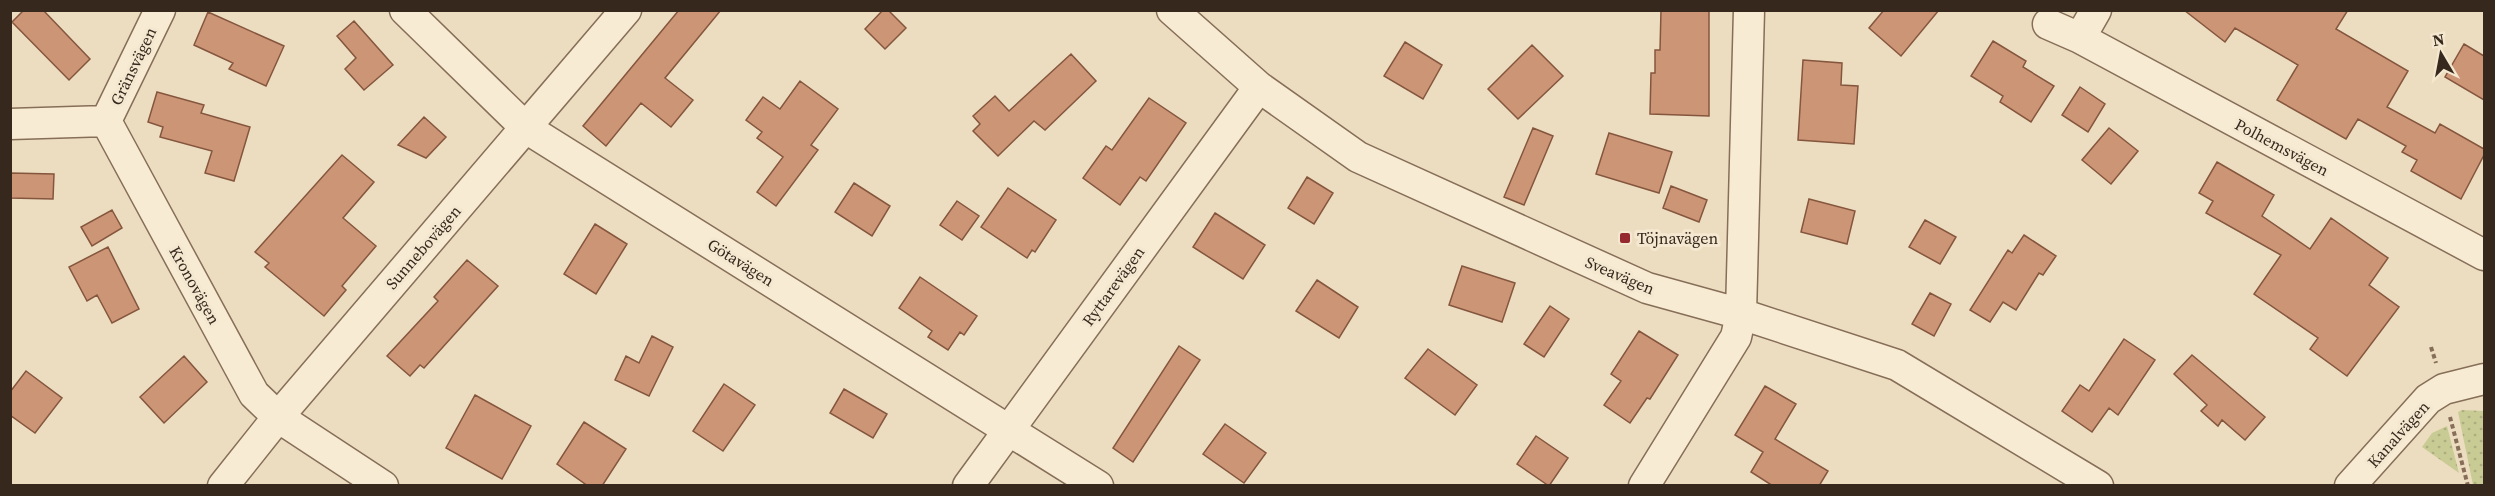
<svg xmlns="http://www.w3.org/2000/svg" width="2495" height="496" font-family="'Source Serif 4',serif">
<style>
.grass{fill:url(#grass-dots)}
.building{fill:#cc9576;stroke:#85563e;stroke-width:1.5}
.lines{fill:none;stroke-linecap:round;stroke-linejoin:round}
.street-casing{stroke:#866e58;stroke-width:33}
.path{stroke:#866e58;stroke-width:4;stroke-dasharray:4.5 3;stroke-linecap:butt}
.street{stroke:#f8ebd3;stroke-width:30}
.poi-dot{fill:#95292f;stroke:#f5e8d0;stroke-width:2}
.labels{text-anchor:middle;stroke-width:6;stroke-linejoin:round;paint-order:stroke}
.street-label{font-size:16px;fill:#36281d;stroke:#f5e8d0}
.poi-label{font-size:16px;fill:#36281d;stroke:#f5e8d0;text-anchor:start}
</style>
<defs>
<pattern id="grass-dots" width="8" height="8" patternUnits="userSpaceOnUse" patternTransform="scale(1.5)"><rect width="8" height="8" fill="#c8cb94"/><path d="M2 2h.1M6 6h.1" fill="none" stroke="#acae7f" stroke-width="1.8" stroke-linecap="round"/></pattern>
</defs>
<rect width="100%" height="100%" fill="#edddc0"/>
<path class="grass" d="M2462 410 2484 411V485H2473L2458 412Z
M2447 426 2459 473 2422 447 2432 433Z"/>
<path class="building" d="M24 10H43L90 59 69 80 12 22Z
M679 10H721L665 78 693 100 671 127 641 103 606 146 583 126Z
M883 10H888L906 28 885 49 865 29Z
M1661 10H1709V116L1650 114 1651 73H1655V50H1660Z
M1884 10H1939L1901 56 1869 28Z
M2184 10H2348L2336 29 2408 71 2387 107 2435 133 2440 124 2484 149V155L2461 199 2411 171 2417 160 2402 152 2406 146 2358 119 2346 139 2277 100 2298 65 2235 28 2225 42Z
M208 12 284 46 266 86 229 69 233 63 194 45Z
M354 21 393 65 364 90 345 69 356 58 337 36Z
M1993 41 2026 61 2023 67 2054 86 2031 122 2000 102 2003 96 1971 76Z
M1405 42 1442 65 1423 99 1384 76Z
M2464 44 2484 56V100L2445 77Z
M1532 45 1563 76 1518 119 1488 89Z
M1071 54 1096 81 1045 130 1034 121 998 156 973 131 980 124 973 116 995 96 1009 111Z
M1803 60 1842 63 1841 85 1858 86 1854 144 1798 140Z
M800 81 838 109 811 145 818 150 776 206 757 192 783 157 757 138 762 132 746 120 763 97 780 109Z
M2080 87 2105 104 2088 132 2062 115Z
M157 92 204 105 201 113 250 127 234 181 205 173 212 151 160 137 163 127 148 122Z
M1149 98 1186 123 1146 181 1140 177 1120 205 1083 178 1106 146 1112 150Z
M424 117 446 137 426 158 398 145Z
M1533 128 1553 136 1524 205 1504 197Z
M2109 128 2138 151 2111 184 2082 160Z
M1609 133 1672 152 1659 193 1596 174Z
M342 155 374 182 343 218 376 246 342 286 346 290 324 316 265 267 269 263 255 252Z
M2217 162 2274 195 2262 216 2310 249 2331 218 2388 258 2369 285 2399 307 2347 376 2310 349 2318 338 2254 294 2281 255 2206 213 2213 201 2199 193Z
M10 173 54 174 53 199 10 198Z
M1307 177 1333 193 1314 224 1288 208Z
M854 183 890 206 872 236 835 212Z
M1671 186 1707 200 1699 222 1663 208Z
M1008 188 1056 220 1035 252 1032 250 1027 258 981 227Z
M1809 199 1855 211 1847 244 1801 232Z
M957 201 979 216 962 240 940 225Z
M112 210 122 228 92 246 81 227Z
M1215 213 1265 245 1243 279 1193 247Z
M1925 220 1956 237 1940 264 1909 247Z
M595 224 627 244 596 294 564 274Z
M2024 235 2056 256 2043 275 2039 273 2016 310 2003 302 1990 322 1970 310 2008 250 2012 253Z
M108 247 139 309 112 323 97 295 87 301 69 267Z
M467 260 498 286 424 368 420 365 410 376 387 356 438 301 434 297Z
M1462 266 1515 283 1502 322 1449 305Z
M920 277 977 316 964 335 960 332 948 350 928 337 932 331 899 308Z
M1317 280 1358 307 1339 338 1296 311Z
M1930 293 1951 304 1934 336 1912 324Z
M1550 306 1569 319 1544 357 1524 344Z
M1639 331 1678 355 1650 399 1647 398 1630 423 1604 405 1621 381 1611 374Z
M652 336 673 347 649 396 615 380 626 356 639 363Z
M2124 339 2155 360 2118 415 2109 408 2092 432 2062 411 2080 385 2089 391Z
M1179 346 1200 360 1133 462 1113 448Z
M1428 349 1477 385 1455 415 1405 378Z
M2192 355 2265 417 2245 440 2222 420 2218 426 2201 411 2207 405 2174 374Z
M184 356 207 382 164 423 140 397Z
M26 371 62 398 35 433 10 415V392Z
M724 384 755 405 723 451 693 431Z
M1765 386 1796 404 1775 439 1828 471 1819 486H1773L1751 472 1763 452 1735 435Z
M844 389 887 414 873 438 830 413Z
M475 395 531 426 502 479 446 448Z
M584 422 626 449 602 486H588L557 464Z
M1225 424 1266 453 1244 483 1203 454Z
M1536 436 1568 458 1549 486 1517 464Z"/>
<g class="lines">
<defs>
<path id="street" d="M405 10 526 128 1098 486
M1172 10 1259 87 1358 157 1647 288 1741 314 1897 365 2098 486
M2048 24 2080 38 2484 255
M2080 38 2096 10
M106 121 160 10
M10 124 106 121 254 394 278 417 383 486
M223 486 278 417 626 10
M968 486 1259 87
M1644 486 1736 337 1741 314 1749 10
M2350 486 2428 399 2444 389 2484 379"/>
</defs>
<use href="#street" class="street-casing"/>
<path class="path" d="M2431 347 2436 363
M2450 417 2468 486"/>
<use href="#street" class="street"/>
</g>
<rect class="poi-dot" x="1619" y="232" width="12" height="12" rx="3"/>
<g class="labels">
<g class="street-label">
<text transform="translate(133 66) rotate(-64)" y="6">Gränsvägen</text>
<text transform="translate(2282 147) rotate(28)" y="6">Polhemsvägen</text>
<text transform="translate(423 247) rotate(-49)" y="6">Sunnebovägen</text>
<text transform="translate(741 262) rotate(32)" y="6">Götavägen</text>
<text transform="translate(1620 275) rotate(23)" y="6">Sveavägen</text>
<text transform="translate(195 285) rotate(61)" y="6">Kronovägen</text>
<text transform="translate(1113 286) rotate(-54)" y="6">Ryttarevägen</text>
<text transform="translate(2398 434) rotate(-48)" y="6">Kanalvägen</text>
</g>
<g class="poi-label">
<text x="1637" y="244">Töjnavägen</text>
</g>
</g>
<rect width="2495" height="496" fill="none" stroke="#36281d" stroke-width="24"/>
<g transform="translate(2441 54) rotate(350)" stroke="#f5e8d0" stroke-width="4.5" paint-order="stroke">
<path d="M0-4.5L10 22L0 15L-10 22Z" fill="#36281d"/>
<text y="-9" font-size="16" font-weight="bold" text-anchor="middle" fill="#36281d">N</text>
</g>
</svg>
